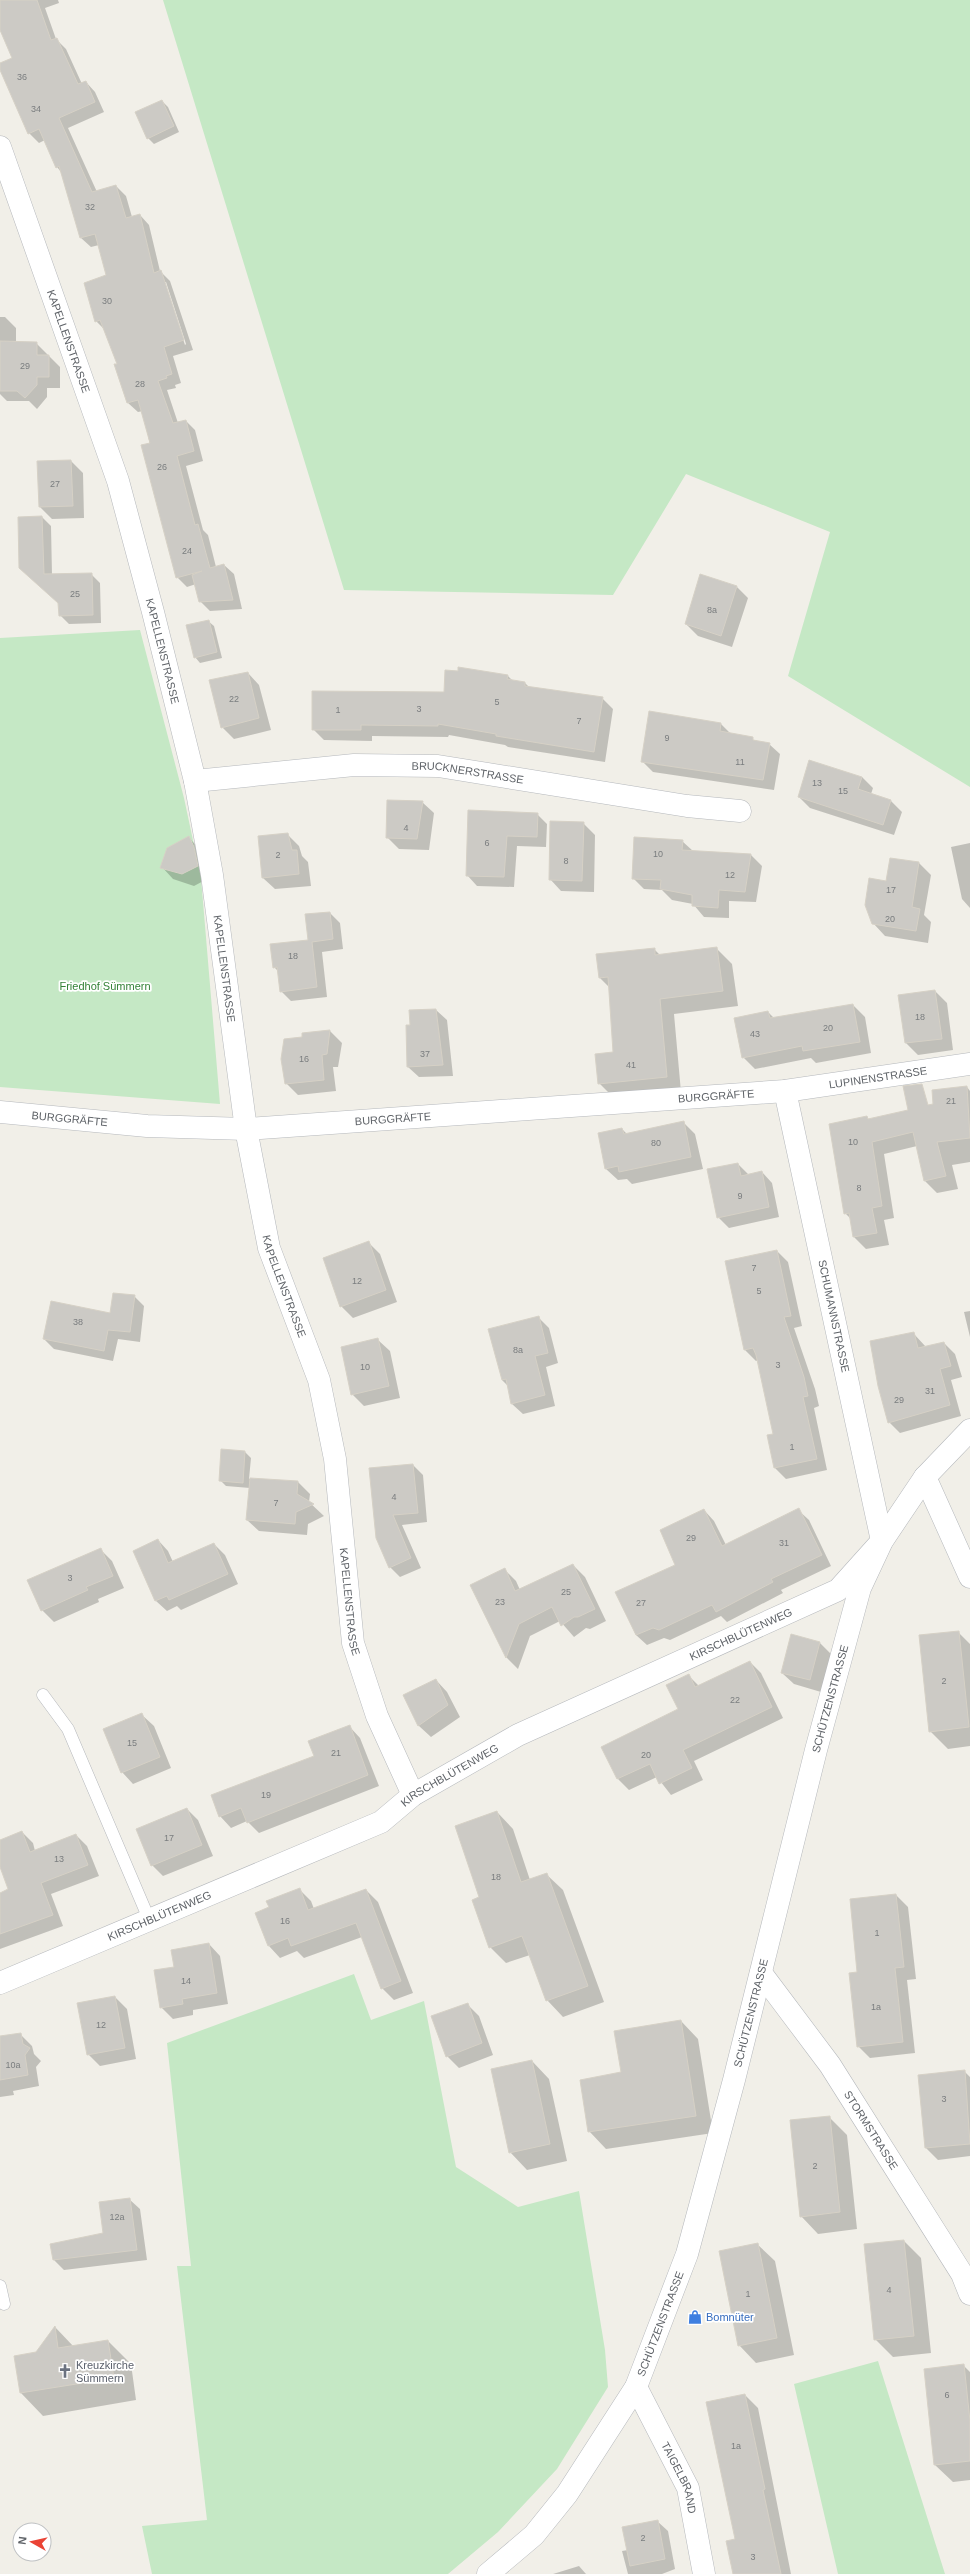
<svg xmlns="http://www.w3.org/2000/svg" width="970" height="2574" font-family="Arial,sans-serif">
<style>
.green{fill:#c5e8c5}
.shadow{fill:#0003;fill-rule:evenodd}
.building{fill:#cccac5;stroke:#d6d1c6}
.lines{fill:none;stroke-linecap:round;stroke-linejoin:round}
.service-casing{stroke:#b5b8bc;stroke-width:13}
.minor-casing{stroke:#b5b8bc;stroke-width:23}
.tertiary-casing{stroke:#b5b8bc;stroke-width:23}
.service{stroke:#fff;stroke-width:12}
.minor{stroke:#fff;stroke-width:22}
.tertiary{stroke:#fff;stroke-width:22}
.labels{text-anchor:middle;stroke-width:3.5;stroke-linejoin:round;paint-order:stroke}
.number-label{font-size:9px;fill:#7a7d7f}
.street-label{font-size:11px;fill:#5f6368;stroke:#fff}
.park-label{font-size:11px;fill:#348238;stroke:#fff}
.shop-label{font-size:11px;fill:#366cbe;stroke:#fff;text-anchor:start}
.worship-label{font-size:11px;fill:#5b616d;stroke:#fff;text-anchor:start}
</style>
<rect width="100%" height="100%" fill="#f1efe8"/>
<path class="green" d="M163 0H970V787L788 676 830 532 686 474 613 595 344 590Z
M140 630 184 798 201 878 220 1104 0 1087V638Z
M354 1974 371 2020 424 2001 456 2167 518 2207 579 2191 605 2350 608 2387 557 2469 498 2532 448 2574H152L142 2526 207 2520 177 2266H191L167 2043Z
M878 2361 945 2574H838L794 2384Z"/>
<path class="shadow" d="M0 0H58L59 3 45 8 56 39 66 49 82 84 86 82 95 92 104 112 68 128 97 192 116 186 126 196 132 217 140 215 149 225 160 271 170 281 193 350 173 356 181 383 175 385 176 388 167 390 178 423 186 421 195 430 203 461 186 466 203 530 208 535 216 567 224 565 234 574 242 609 210 611 200 601 196 584 187 587 177 577 143 411 138 412 128 403 116 365 118 364 105 330 96 321 108 276 99 245 91 247 81 238 61 172 57 167 45 140 39 143 29 133 0 68V64L13 58 0 28ZM164 282H166L186 344 185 345Z
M162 101 168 107 179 132 154 144 148 138Z
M0 317H5L16 328V342L36 343 60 367V388H47V397L37 409 29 401H7L0 394Z
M71 461 83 473 84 518 52 519 40 507Z
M42 517 51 526 52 575 91 574 100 583 101 623 69 624 60 615 63 605 20 567Z
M736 586 748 598 732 647 698 636 686 624Z
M208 621 214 626 222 658 200 663 195 657Z
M459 672 508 676 513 681 525 683 529 687 602 698 613 709 605 762 508 747 505 745 449 735 448 737 372 736V741L324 740 313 729 445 694Z
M248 673 259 685 271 730 234 739 222 727Z
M650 712 721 724 731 734 769 744 780 754 774 790 653 772 642 761Z
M862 777 873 788 871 794 891 801 902 812 894 835 810 808 799 797Z
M422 802 434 813 429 850 399 849 387 837Z
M469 812 537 814 547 824 546 847 517 846 514 887 477 886 467 875Z
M583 823 595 835 594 892 561 891 550 879Z
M287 834 299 846 302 856 308 862 311 886 275 889 263 878Z
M189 838 200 849 209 878 194 886 173 879 162 867Z
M682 841 693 851 751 855 762 866 756 902 729 901V918L704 917 693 904 672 900 662 890 644 889 633 878Z
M970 843V908L962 899 951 847Z
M891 859 919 863 931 875 924 915 931 922 928 943 885 936 873 923 887 882Z
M330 913 340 923 343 949 322 952 327 997 291 1001 281 991 279 972 274 967 309 941Z
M716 948 732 964 738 1006 674 1014 681 1092 615 1099 599 1083 614 1052 609 987 600 978 654 949 661 956Z
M935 991 947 1003 953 1050 918 1055 906 1043Z
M853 1005 865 1017 871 1053 816 1063 811 1058 755 1069 743 1057 768 1012 774 1018Z
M436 1010 447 1020 453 1076 419 1077 408 1067 411 1026Z
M330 1031 342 1043 338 1067H333L336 1091 298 1095 286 1083 303 1034Z
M967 1087 970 1091V1162L952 1165 958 1189 937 1193 925 1181 917 1146 884 1154 894 1218 884 1220 889 1245 866 1249 854 1237 851 1219 845 1213 867 1118 869 1120 934 1105Z
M683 1122 695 1134 703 1169 632 1184 627 1179 618 1180 606 1169 622 1129 627 1134Z
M738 1164 749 1175 762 1172 772 1183 779 1217 729 1228 718 1217Z
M368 1242 380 1254 397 1302 353 1318 341 1306Z
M777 1251 788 1262 802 1326 794 1328 815 1389 819 1406 814 1408 827 1470 786 1479 775 1468 774 1435 758 1360 756 1361 745 1350Z
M134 1296 144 1306 140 1342 118 1339 113 1361 54 1349 44 1339 111 1315Z
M970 1311V1337L964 1312Z
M538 1317 549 1328 558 1363 546 1367 555 1406 523 1414 512 1404 508 1386 502 1380Z
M914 1334 926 1347 944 1343 955 1354 962 1377 951 1380 961 1416 900 1433 889 1422Z
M378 1340 390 1351 400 1398 364 1406 352 1394Z
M245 1452 251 1458 249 1479 298 1482 310 1494 309 1502 324 1516 308 1524 307 1535 259 1531 247 1520 250 1488 226 1486 220 1480Z
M413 1465 423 1475 427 1522 402 1525 421 1568 400 1577 390 1567 377 1538Z
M704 1510 714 1521 726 1545 798 1510 809 1520 831 1566 781 1590 783 1593 727 1622 721 1616 670 1640 664 1638 647 1645 636 1635 616 1593 676 1566Z
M158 1540 168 1551 173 1562 214 1544 225 1555 238 1584 181 1610 177 1606 167 1611 156 1601 134 1551Z
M100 1549 112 1561 124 1588 98 1599 99 1602 54 1622 42 1610Z
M573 1565 585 1577 606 1621 590 1629 586 1628 574 1637 560 1621 530 1636 518 1669 507 1658 472 1585 504 1569 516 1581 520 1590Z
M958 1632 970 1644V1746L948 1749 930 1731Z
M819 1642 831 1654 821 1692 794 1684 782 1673Z
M750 1662 761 1673 783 1718 694 1761 703 1780 671 1795 657 1777 629 1790 618 1779 602 1747 680 1710 688 1675 699 1686Z
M436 1680 447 1692 460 1717 431 1737 419 1726 404 1696Z
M142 1715 154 1726 171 1768 133 1784 122 1772Z
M349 1726 360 1738 379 1786 259 1833 247 1821 231 1828 220 1816 316 1757Z
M187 1809 198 1820 213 1856 163 1876 152 1865Z
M497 1812 513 1829 530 1880 546 1874 563 1890 604 2002 563 2017 547 2000 530 1955 506 1963 490 1947 480 1898Z
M22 1832 33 1843 35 1851 76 1835 87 1846 99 1876 51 1894 63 1926 0 1949V1894L10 1890 0 1855V1841Z
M299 1889 311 1901 314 1909 366 1890 378 1902 413 1993 394 2000 382 1988 362 1937 304 1958 297 1951 280 1958 269 1946 270 1908Z
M896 1895 908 1907 916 1979 907 1980 915 2053 870 2058 858 2046 859 1973Z
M209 1944 220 1956 228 2004 193 2010V2015L173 2019 161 2007 175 1967Z
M115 1997 127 2009 136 2059 100 2066 88 2054Z
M467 2004 479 2016 493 2055 459 2068 447 2056Z
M681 2021 698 2039 713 2133 606 2149 589 2131 622 2073Z
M20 2034 32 2046 34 2054 41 2061 36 2067 39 2086 13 2091 14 2095 0 2097V2041Z
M532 2061 549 2079 567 2161 527 2170 510 2152Z
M964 2071 970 2077V2156L938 2160 926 2148Z
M829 2117 847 2135 857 2229 818 2234 801 2216Z
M129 2199 140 2209 147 2260 64 2270 54 2260 104 2234Z
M904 2241 921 2258 931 2353 893 2357 875 2339Z
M757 2244 775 2261 794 2355 756 2363 739 2345Z
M55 2327 74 2347 108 2341 131 2364 136 2400 43 2416 21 2393 15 2357 36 2353Z
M963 2365 970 2372V2480L953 2482 935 2465Z
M745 2395 758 2408 791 2574H734Z
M657 2521 668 2531 675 2569 662 2574H628L622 2551 628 2550Z
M579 2566 586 2574H553Z"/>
<path class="building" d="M0 0H37L51 40 57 38 78 84 86 81 95 102 59 118 92 192 116 185 126 218 140 214 154 273 161 270 184 340 164 347 172 374 166 376 167 378 158 381 173 423 186 420 194 451 177 456 195 525 198 524 210 568 224 564 233 600 199 602 192 575 202 571 176 578 141 445 150 443 138 400 127 403 114 364H117L100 320 95 322 84 283 106 275 95 234 80 238 59 166 56 168 39 129 28 134 0 70V63L12 58 0 30Z
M162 100 174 126 147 139 135 112Z
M0 341 37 342V355H49V377H37V385L25 398 17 391H0Z
M71 460 73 506 39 507 37 461Z
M42 516 44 574 92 573 93 615 59 616 58 603 19 568 18 517Z
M700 574 737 586 721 636 685 624Z
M209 620 217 652 194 658 186 625Z
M458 667 508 675 507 679 525 682V686L603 697 594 752 496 736V734L438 724V726L361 725V730H312V691L444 692 445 670 458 671Z
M248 672 259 718 221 728 209 680Z
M649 711 721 723 720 731 753 737V740L770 743 763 780 641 762Z
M809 760 862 777 858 789 891 800 883 825 798 797Z
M387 800 423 801 417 839 386 838Z
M468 810 538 813 537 837 507 836 504 877 466 876Z
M550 821 584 822 582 881 549 880Z
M288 833 292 850H297L299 874 262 878 258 836Z
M189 836 194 847 198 866 182 874 160 868 167 848Z
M634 837 683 840 682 850 751 854 745 892 719 890 718 908 692 906V895L660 889 661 880 632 879Z
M890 858 919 862 912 907 920 909 916 931 872 924 865 905 869 878 886 881Z
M330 912 333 939 312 942 317 987 280 992 277 967 273 968 270 944 308 940 305 914Z
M717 947 723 991 660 999 667 1077 598 1084 595 1054 613 1052 608 977 599 978 596 954 655 948V955Z
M935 990 942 1039 905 1043 898 995Z
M853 1004 860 1042 803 1051 802 1046 742 1058 734 1018 768 1011 770 1018Z
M436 1009 443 1065 407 1067 406 1025H410L409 1010Z
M330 1030 327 1054 322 1055 324 1080 285 1084 281 1059 284 1039 302 1037V1033Z
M922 1084 928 1105 933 1104 932 1090 967 1086 970 1138 937 1142 946 1176 924 1181 913 1132 872 1142 882 1206 872 1208 877 1233 853 1237 849 1213 844 1214 829 1124 867 1116 868 1119 908 1110 903 1086Z
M684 1121 691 1157 619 1172 618 1166 605 1169 598 1133 622 1128 624 1134Z
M738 1163 741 1176 762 1171 769 1207 717 1218 707 1169Z
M369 1241 386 1290 340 1307 323 1258Z
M777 1250 791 1316 784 1317 804 1377 808 1396 803 1397 817 1459 774 1468 767 1435 773 1434 756 1355 753 1348 744 1350 725 1261Z
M113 1293 135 1295 130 1332 108 1330 104 1351 43 1339 51 1301 110 1313Z
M539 1316 548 1353 535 1356 545 1395 511 1404 506 1379 502 1380 488 1329Z
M914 1332 918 1348 944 1342 951 1366 940 1369 950 1405 888 1423 878 1386 870 1341Z
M378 1338 389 1386 351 1395 341 1347Z
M221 1449 245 1451 243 1483 219 1481Z
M413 1464 418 1513 393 1515 411 1558 389 1568 376 1538 369 1468Z
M250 1478 298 1481 297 1494 314 1504 296 1512 295 1524 246 1520Z
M799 1508 822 1555 771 1579 773 1582 716 1612 712 1605 659 1630 653 1628 636 1635 615 1592 675 1565 660 1530 704 1509 722 1546Z
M158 1539 168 1563 214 1543 228 1574 169 1600 167 1596 155 1601 133 1551Z
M101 1548 113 1576 86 1587 88 1590 41 1611 27 1580Z
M573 1564 595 1609 578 1617H574L561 1626 552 1607 519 1624 506 1658 470 1585 505 1568 515 1591Z
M959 1631 969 1727 929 1732 919 1635Z
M791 1634 820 1642 810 1680 781 1673Z
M750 1661 772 1707 683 1750 692 1768 659 1784 650 1764 617 1779 601 1747 678 1709 666 1685 689 1674 695 1687Z
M436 1679 448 1705 418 1726 403 1695Z
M142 1713 160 1757 121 1773 103 1729Z
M350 1725 368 1775 247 1823 241 1808 219 1817 211 1795 314 1756 308 1741Z
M187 1808 202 1845 151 1866 136 1829Z
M497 1811 521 1882 547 1873 588 1986 546 2001 522 1936 489 1948 472 1900 479 1897 455 1826Z
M22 1831 30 1852 76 1834 88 1865 41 1883 53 1915 0 1934V1893L8 1889 0 1867V1840Z
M300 1888 308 1910 366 1889 401 1981 381 1989 356 1923 291 1946 288 1938 268 1946 255 1913 269 1907 266 1901Z
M896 1894 904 1967 895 1968 903 2042 857 2047 849 1973 857 1972 850 1899Z
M209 1943 217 1993 182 1999 183 2004 160 2008 154 1970 174 1967 171 1950Z
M115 1996 125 2048 87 2055 77 2003Z
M468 2003 482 2043 446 2057 431 2016Z
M681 2020 696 2116 588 2132 580 2080 621 2072 614 2031Z
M21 2033 23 2044 30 2048 25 2055 28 2075 0 2080V2036Z
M532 2060 550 2144 509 2153 491 2069Z
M965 2070 970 2144 925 2148 918 2075Z
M830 2116 840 2212 800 2217 790 2120Z
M130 2198 137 2250 53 2260 50 2244 103 2233 99 2202Z
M904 2240 914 2336 874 2340 864 2244Z
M758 2243 777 2338 738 2346 719 2251Z
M55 2326 58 2348 108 2340 114 2378 20 2393 14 2356 36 2352Z
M964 2364 970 2421V2461L934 2465 924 2369Z
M745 2394 765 2489 763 2490 781 2574H733L726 2541 735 2539 706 2402Z
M658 2520 665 2559 630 2566 622 2527Z"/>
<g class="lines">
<defs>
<path id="service" d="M43 1695 68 1729 149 1919
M0 2286 4 2304"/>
<g id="minor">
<path id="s1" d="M0 147 118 481 153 612 195 781 212 875 246 1129 269 1248 319 1380 335 1459 353 1643 377 1716 413 1795"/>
<path id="s2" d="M195 781 354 765 438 766 687 806 740 811"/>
<path id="s3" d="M0 1112 147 1126 246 1129 785 1091 970 1064"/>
<path d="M925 1477 970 1577"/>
<path id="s4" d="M761 1973 830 2065 962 2274 970 2294"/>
<path id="s5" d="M0 1983 381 1822 413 1795 518 1735 838 1590 882 1541 785 1091"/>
<path id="s6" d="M636 2387 688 2488 704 2574"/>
</g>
<g id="tertiary">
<path id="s7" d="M488 2574 534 2535 567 2494 636 2387 687 2254 734 2080 816 1750 860 1588 882 1541 925 1477 970 1430"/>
</g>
</defs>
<use href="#service" class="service-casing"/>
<use href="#minor" class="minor-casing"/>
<use href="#tertiary" class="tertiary-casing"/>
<use href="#service" class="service"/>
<use href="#minor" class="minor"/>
<use href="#tertiary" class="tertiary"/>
</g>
<defs>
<symbol id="shop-bare" viewBox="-9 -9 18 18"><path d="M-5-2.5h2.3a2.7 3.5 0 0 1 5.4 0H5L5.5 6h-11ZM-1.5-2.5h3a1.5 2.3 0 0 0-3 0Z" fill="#3f7fe0" stroke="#fff" stroke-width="2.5" paint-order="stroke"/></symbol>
<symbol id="church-bare" viewBox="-9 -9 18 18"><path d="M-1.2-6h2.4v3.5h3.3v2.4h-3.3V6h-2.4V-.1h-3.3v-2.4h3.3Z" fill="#6b7280" stroke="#fff" stroke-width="2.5" paint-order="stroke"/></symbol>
</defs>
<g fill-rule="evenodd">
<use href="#shop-bare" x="685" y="2307" width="20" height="20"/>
<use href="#church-bare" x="55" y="2361" width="20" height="20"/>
</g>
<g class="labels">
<g class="number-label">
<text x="22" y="80">36</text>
<text x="36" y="112">34</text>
<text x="90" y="210">32</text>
<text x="107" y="304">30</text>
<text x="25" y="369">29</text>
<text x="140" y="387">28</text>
<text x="162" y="470">26</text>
<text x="55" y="487">27</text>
<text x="187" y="554">24</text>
<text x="75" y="597">25</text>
<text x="712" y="613">8a</text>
<text x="234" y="702">22</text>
<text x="497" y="705">5</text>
<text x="419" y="712">3</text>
<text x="338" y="713">1</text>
<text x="579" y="724">7</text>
<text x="667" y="741">9</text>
<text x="740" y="765">11</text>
<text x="817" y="786">13</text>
<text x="843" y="794">15</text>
<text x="406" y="831">4</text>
<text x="487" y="846">6</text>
<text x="658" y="857">10</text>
<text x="278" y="858">2</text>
<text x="566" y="864">8</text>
<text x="730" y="878">12</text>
<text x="891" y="893">17</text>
<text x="890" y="922">20</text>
<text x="293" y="959">18</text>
<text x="920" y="1020">18</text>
<text x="828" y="1031">20</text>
<text x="755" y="1037">43</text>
<text x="425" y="1057">37</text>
<text x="304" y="1062">16</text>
<text x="631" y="1068">41</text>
<text x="951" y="1104">21</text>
<text x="853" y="1145">10</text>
<text x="656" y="1146">80</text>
<text x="859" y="1191">8</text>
<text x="740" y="1199">9</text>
<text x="754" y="1271">7</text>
<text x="357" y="1284">12</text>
<text x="759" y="1294">5</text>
<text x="78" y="1325">38</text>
<text x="518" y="1353">8a</text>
<text x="778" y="1368">3</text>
<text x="365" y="1370">10</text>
<text x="930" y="1394">31</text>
<text x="899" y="1403">29</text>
<text x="792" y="1450">1</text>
<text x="394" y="1500">4</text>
<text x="276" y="1506">7</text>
<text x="691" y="1541">29</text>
<text x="784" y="1546">31</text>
<text x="70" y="1581">3</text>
<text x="566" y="1595">25</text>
<text x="500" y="1605">23</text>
<text x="641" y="1606">27</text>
<text x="944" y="1684">2</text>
<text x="735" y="1703">22</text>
<text x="132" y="1746">15</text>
<text x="336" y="1756">21</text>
<text x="646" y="1758">20</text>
<text x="266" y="1798">19</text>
<text x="169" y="1841">17</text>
<text x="59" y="1862">13</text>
<text x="496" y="1880">18</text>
<text x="285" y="1924">16</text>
<text x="877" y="1936">1</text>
<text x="186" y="1984">14</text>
<text x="876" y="2010">1a</text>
<text x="101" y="2028">12</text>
<text x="13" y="2068">10a</text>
<text x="944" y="2102">3</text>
<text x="815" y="2169">2</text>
<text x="117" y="2220">12a</text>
<text x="889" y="2293">4</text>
<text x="748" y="2297">1</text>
<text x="947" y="2398">6</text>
<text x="736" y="2449">1a</text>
<text x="643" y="2541">2</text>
<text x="753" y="2560">3</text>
</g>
<g class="street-label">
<text dy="4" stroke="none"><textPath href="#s1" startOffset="206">KAPELLENSTRASSE</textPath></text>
<text dy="4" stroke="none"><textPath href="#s1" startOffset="530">KAPELLENSTRASSE</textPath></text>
<text dy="4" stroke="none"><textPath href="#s2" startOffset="274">BRUCKNERSTRASSE</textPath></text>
<text dy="4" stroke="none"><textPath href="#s1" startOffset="854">KAPELLENSTRASSE</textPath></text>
<text dy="4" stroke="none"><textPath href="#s3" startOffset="881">LUPINENSTRASSE</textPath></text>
<text dy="4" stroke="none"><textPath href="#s3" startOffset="718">BURGGRÄFTE</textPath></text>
<text dy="4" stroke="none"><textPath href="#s3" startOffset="70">BURGGRÄFTE</textPath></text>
<text dy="4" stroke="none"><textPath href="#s3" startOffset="394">BURGGRÄFTE</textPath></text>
<text dy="4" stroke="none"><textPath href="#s1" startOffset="1178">KAPELLENSTRASSE</textPath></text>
<text transform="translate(834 1316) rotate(78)" y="4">SCHUMANNSTRASSE</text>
<text dy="4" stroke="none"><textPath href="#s1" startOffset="1502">KAPELLENSTRASSE</textPath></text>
<text dy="4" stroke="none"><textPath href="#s5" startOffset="821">KIRSCHBLÜTENWEG</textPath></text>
<text dy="4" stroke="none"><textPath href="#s7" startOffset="956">SCHÜTZENSTRASSE</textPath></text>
<text dy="4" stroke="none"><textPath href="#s5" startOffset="497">KIRSCHBLÜTENWEG</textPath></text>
<text dy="4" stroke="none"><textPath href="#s5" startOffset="173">KIRSCHBLÜTENWEG</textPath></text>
<text dy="4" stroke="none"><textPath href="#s7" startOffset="632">SCHÜTZENSTRASSE</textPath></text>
<text dy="4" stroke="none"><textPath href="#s4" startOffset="192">STORMSTRASSE</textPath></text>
<text dy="4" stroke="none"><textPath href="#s7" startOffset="308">SCHÜTZENSTRASSE</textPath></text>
<text dy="4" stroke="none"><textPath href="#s6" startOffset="101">TAIGELBRAND</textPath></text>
</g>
<g class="park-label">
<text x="105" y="990">Friedhof Sümmern</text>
</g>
<g class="shop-label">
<text x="706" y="2321">Bomnüter</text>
</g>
<g class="worship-label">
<text x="76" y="2369">Kreuzkirche<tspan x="76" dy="13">Sümmern</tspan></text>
</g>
</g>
<g transform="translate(32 2542) rotate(278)"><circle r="19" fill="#ffffff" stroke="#bfc1c3"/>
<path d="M0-3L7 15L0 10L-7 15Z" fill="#ea4335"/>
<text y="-6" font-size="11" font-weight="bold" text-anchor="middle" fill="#5f6368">N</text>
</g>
</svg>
